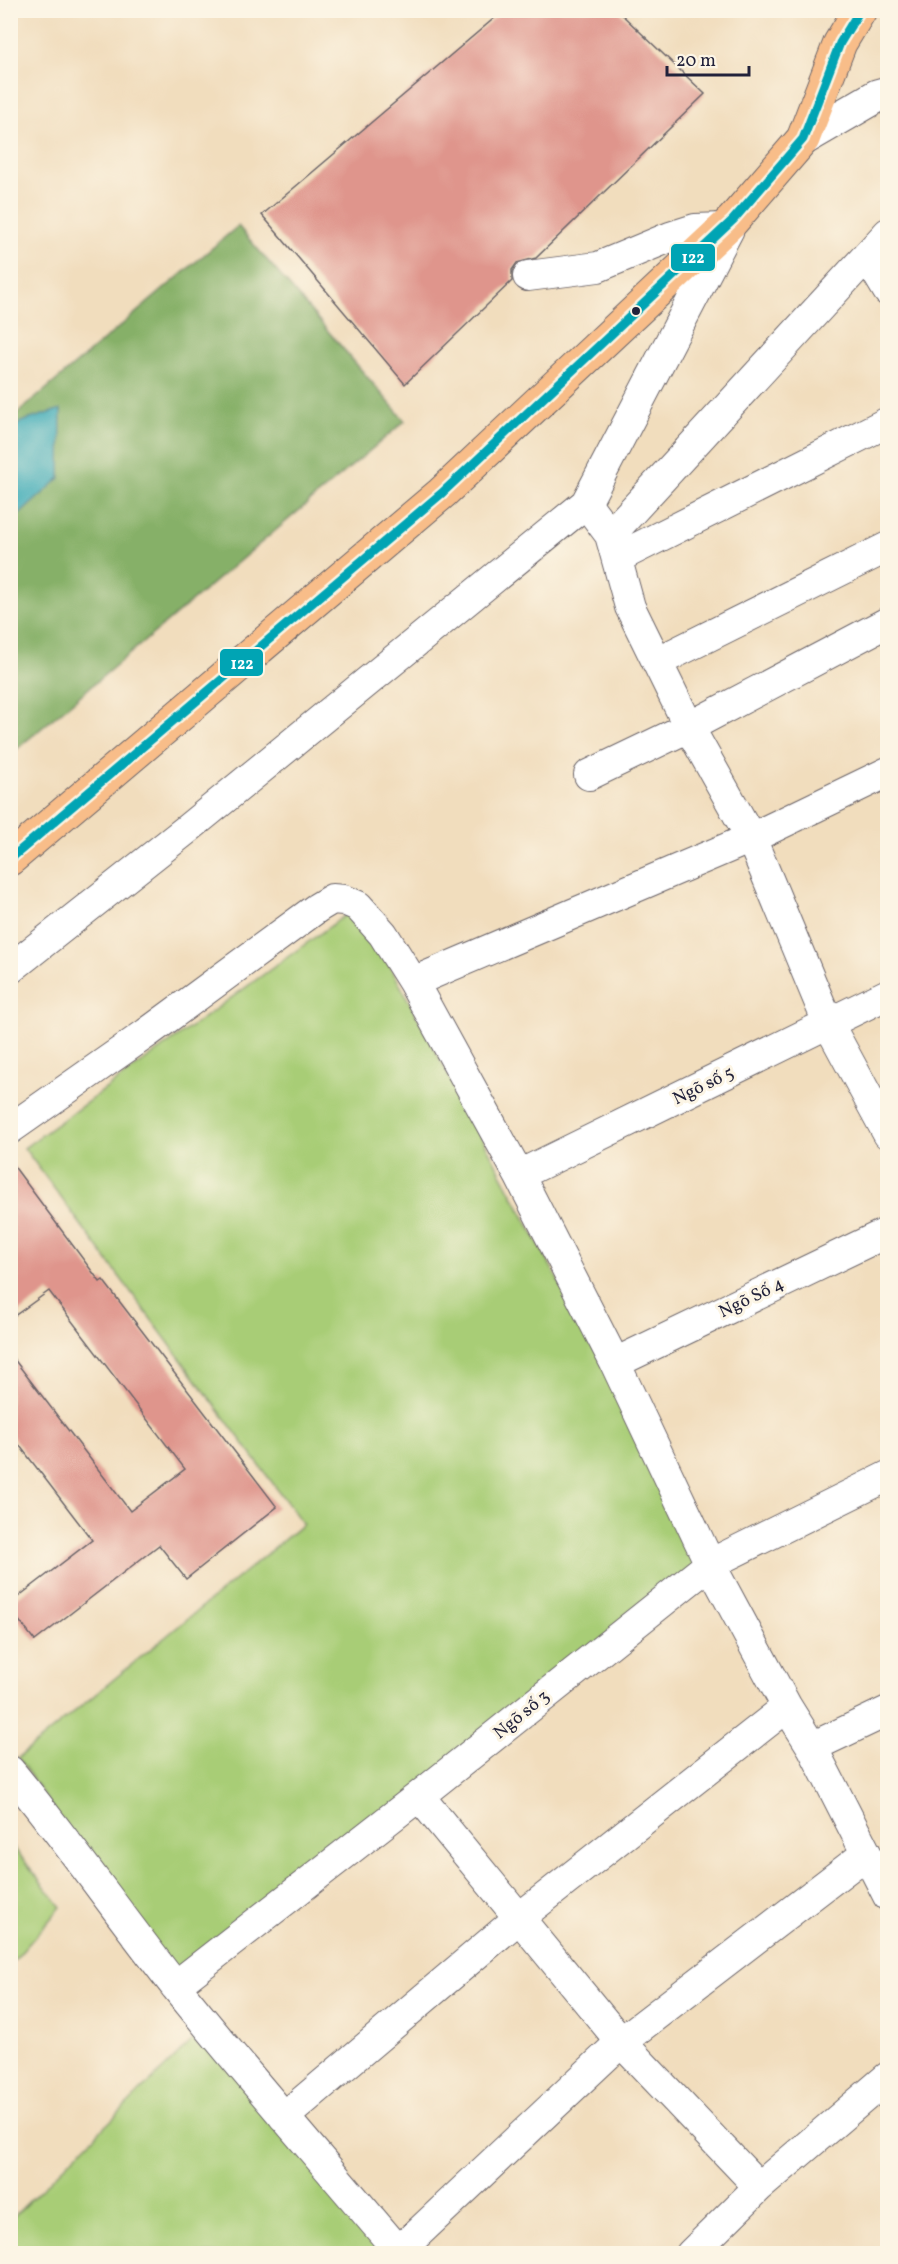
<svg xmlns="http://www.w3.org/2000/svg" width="898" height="2264" font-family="Vollkorn,serif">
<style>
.green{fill:#a8cd76;stroke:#657858;stroke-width:1.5}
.forest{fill:#86b067;stroke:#546951;stroke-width:1.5}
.water{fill:#3aaab7;stroke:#2e6679;stroke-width:1.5}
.building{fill:#df958c}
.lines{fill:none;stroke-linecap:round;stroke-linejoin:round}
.minor-casing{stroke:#6a6368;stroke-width:32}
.tertiary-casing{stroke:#6a6368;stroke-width:35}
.primary-casing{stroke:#6a6368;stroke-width:35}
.minor{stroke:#fff;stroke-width:30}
.tertiary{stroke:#fff;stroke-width:33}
.primary{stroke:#f8bd89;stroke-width:33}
.bus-1-casing{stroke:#fcf5e5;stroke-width:14}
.bus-1{stroke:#00a4b4;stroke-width:9}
.bus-dot{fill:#22223b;stroke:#fcf5e5;stroke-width:2}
.labels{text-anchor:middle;stroke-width:6;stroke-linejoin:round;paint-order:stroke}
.street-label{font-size:18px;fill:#22223b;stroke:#fcf5e5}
.line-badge{stroke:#fcf5e5;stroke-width:2}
.badge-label{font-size:16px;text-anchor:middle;font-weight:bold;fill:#fff}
</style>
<rect width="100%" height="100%" fill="#fcf5e5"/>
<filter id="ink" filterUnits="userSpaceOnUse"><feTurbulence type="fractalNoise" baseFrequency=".0167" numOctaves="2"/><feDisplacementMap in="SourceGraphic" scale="12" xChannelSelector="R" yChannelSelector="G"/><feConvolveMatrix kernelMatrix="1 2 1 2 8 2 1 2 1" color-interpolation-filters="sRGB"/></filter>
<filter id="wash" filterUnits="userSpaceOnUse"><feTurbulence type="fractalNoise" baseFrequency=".008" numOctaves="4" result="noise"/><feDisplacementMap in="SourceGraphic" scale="24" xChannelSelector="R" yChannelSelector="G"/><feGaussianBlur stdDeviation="1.35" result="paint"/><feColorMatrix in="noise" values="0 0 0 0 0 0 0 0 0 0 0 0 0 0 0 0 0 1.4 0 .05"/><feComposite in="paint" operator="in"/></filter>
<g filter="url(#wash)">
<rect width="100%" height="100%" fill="#f1ddbd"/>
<path class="green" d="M358 906 710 1564 175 1986 18 1758 303 1524 24 1148Z
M11 1844 61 1907 11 1964Z
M208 2025 403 2254H11V2219Z"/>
<path class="forest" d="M238 226 405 421 11 754V419Z"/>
<path class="water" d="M61 409 60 478 11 522V431L21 422Z"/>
<g id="blocks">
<path class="building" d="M504 10H617L705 94 536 258 517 263 512 270V281L405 384 262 215Z
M10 1161 100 1282 103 1280 277 1507 186 1579 159 1545 35 1641 10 1609V1603L92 1540 10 1433V1354L130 1511 185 1469 49 1291 10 1319Z"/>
</g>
</g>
<g filter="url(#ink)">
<use href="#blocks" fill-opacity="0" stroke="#6a6368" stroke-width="1.5"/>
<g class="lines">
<defs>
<path id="minor" d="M729 229 586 503 610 535 630 607 689 727 751 838 828 1023 888 1134
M867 256 888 291
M528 276 598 267 670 237 695 229 724 228
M610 535 888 233
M617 558 888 422
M657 662 888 547
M589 775 689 727 888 622
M10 969 186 830 586 503
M413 982 751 838 888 772
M10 1129 147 1033 317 908 332 899 344 900 358 906 383 934 413 982 519 1175 615 1363 710 1564 787 1707 812 1747 888 1896
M519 1175 888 994
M615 1363 888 1232
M812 1747 888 1711
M10 1771C68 1841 120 1916 176 1987 249 2078 326 2165 401 2254
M419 1796 621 2042 759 2187
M175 1986 419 1796 710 1564 888 1476
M284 2117 519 1918 787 1707
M399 2251 621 2042 866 1854
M691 2254 759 2187 888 2077"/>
<path id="tertiary" d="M803 139 877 96 888 93"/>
<path id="primary" d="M10 859 442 493 733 220 803 139 840 43 860 10"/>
</defs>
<use href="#minor" class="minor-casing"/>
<use href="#tertiary" class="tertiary-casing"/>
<use href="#primary" class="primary-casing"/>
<use href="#minor" class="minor"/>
<use href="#tertiary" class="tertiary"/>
<use href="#primary" class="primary"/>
<defs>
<path id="bus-1" d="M10 859 442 493 733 220 803 139 840 43 860 10"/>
</defs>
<use href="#bus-1" class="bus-1-casing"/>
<use href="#bus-1" class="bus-1"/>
</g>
</g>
<circle class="bus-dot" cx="636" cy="311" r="5"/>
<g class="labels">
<g class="street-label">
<text transform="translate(703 1085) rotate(-26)" y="6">Ngõ số 5</text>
<text transform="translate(751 1297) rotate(-26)" y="6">Ngõ Số 4</text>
<text transform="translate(521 1714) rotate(-39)" y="6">Ngõ số 3</text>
</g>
</g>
<g class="line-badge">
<rect x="670" y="243" width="46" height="29" rx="6" fill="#00a4b4"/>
<rect x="219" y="648" width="45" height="29" rx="6" fill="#00a4b4"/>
</g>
<g class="badge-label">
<text x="693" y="263">122</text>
<text x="242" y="669">122</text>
</g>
<rect width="898" height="2264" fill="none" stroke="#fcf5e5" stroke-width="36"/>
<path d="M667 66v9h82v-9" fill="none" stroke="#22223b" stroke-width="3"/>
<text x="676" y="66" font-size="18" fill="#22223b" stroke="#fcf5e5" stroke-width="4.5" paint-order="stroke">20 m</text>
</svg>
